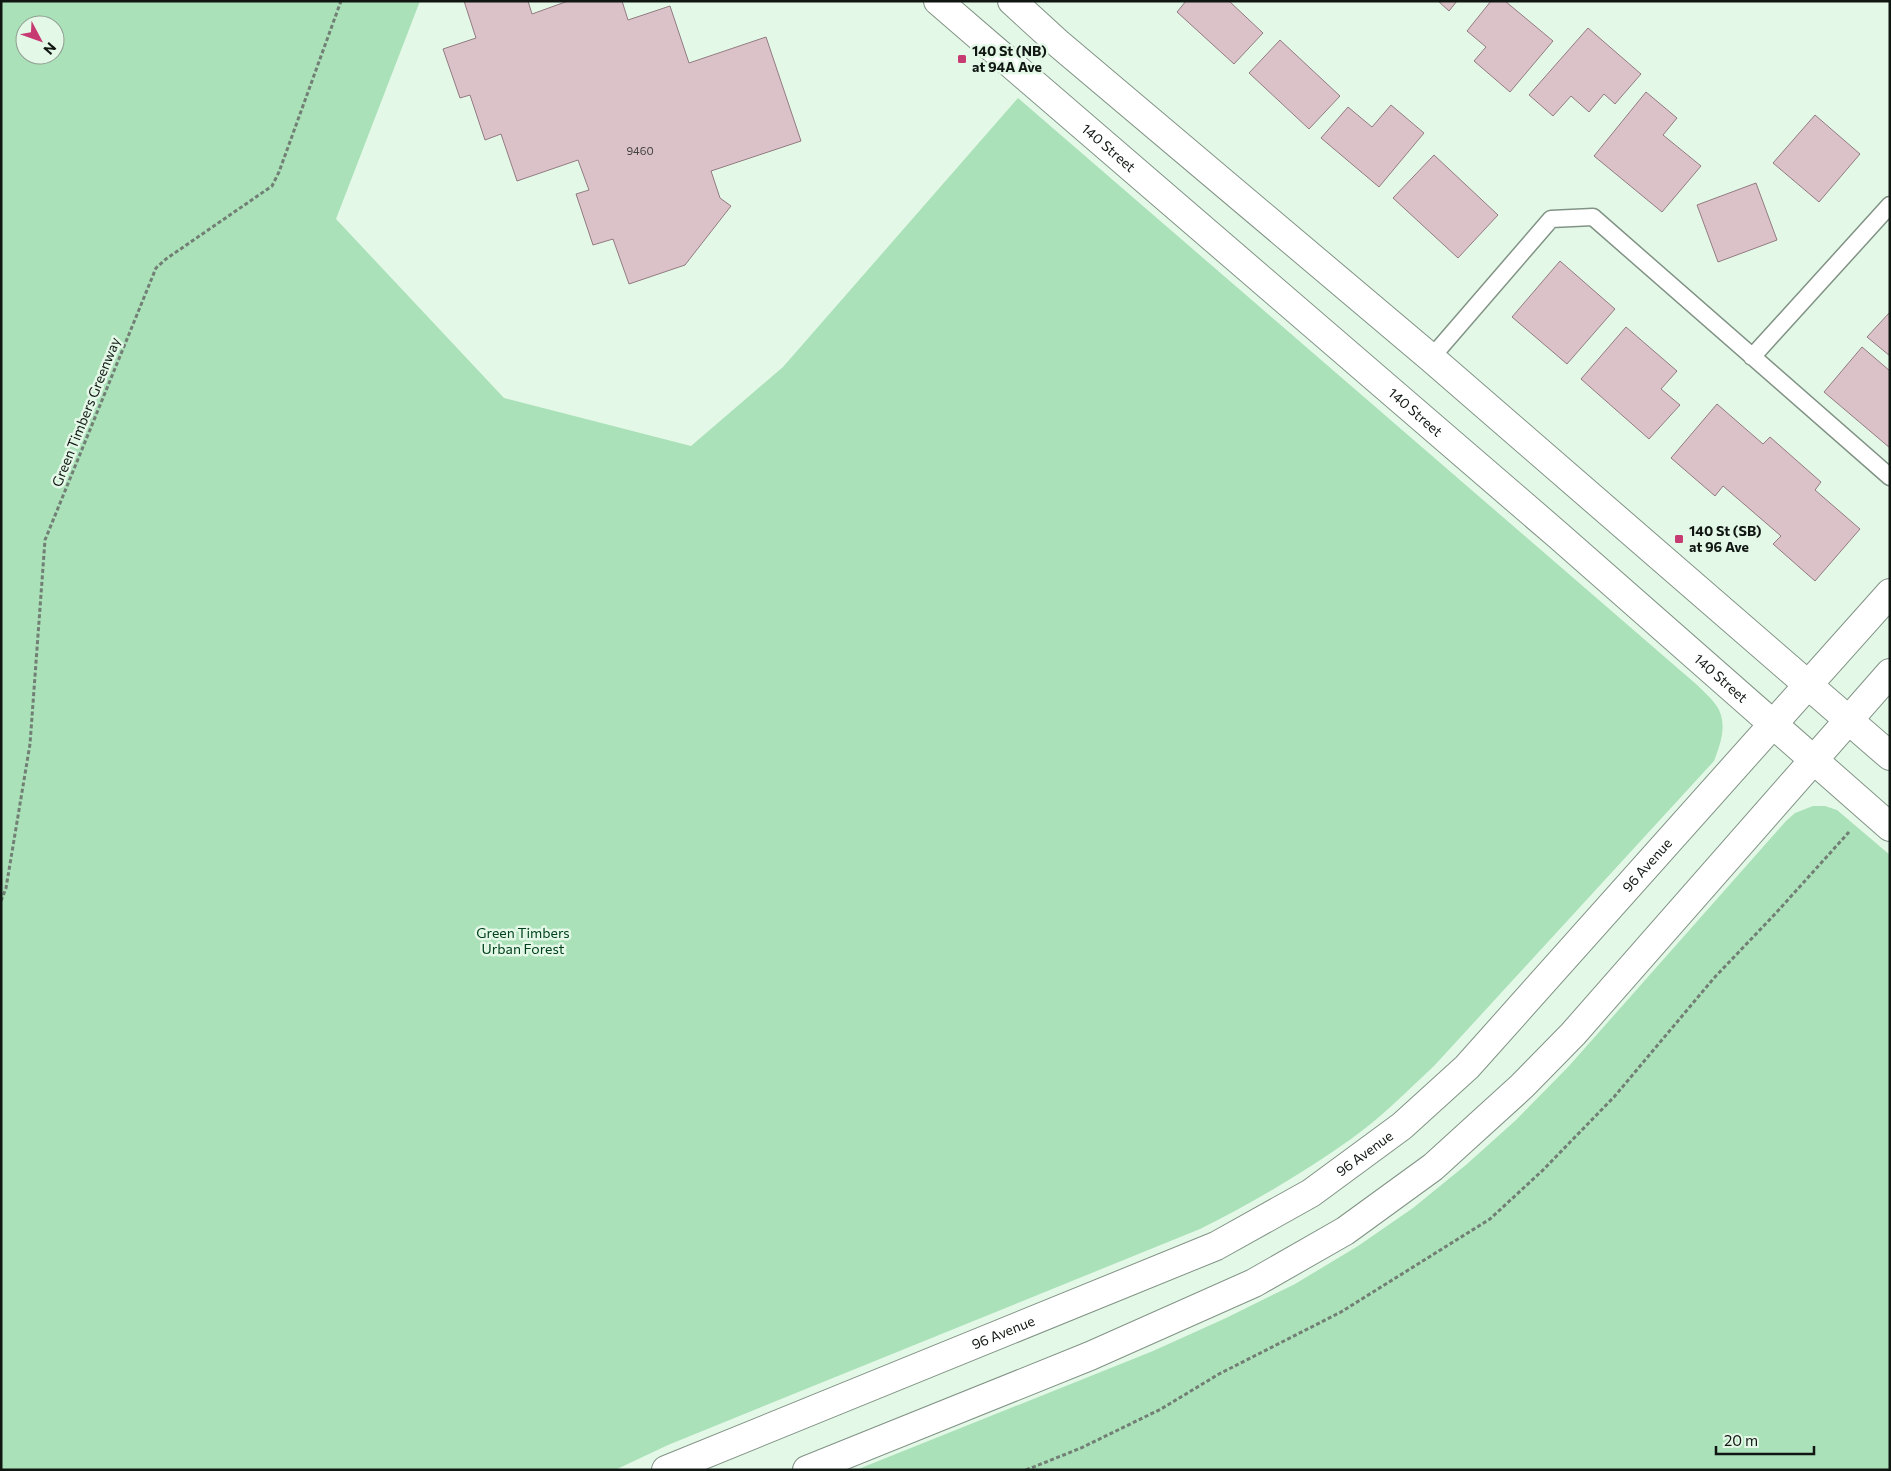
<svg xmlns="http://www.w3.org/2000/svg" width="1891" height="1471" font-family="Commissioner,sans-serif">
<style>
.green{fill:#aae1b8;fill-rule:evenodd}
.building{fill:#dbc2c9;stroke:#927b81}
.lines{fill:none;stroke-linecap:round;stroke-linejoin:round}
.lane-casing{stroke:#819385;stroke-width:19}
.secondary-casing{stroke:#819385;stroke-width:30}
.path{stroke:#727f75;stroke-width:3;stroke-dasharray:4 2.5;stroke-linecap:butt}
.lane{stroke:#fff;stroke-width:16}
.secondary{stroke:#fff;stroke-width:28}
.poi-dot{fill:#c63b71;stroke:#e4f8e8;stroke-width:2}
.labels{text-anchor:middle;stroke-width:5;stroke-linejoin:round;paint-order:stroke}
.number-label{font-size:11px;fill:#434240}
.poi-label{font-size:14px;font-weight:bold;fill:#101712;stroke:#e4f8e8;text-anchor:start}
.street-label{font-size:14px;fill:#101712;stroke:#e4f8e8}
.park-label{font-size:14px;fill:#00411d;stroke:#e4f8e8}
</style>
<rect width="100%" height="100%" fill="#e4f8e8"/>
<path class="green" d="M1 1H420L336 219 504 398 691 446 783 367 1018 98 1696 684C1703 691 1715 701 1719 710 1727 727 1720 745 1714 761L1434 1066C1407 1091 1381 1118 1351 1139 1303 1173 1252 1203 1200 1229L668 1445 615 1470H1ZM25 25H55V55H25Z
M1813 806H1825L1837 810 1890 855V1470H856L1153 1351 1226 1318 1295 1284 1358 1246 1413 1208 1467 1164 1516 1120 1569 1066 1786 821 1795 813Z"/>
<path class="building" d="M464 1H528L532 14 568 1H622L628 20 670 6 689 63 766 37 801 141 711 171 720 198 731 206 685 265 629 284 613 239 593 245 576 194 589 190 578 160 517 181 501 134 485 140 470 95 460 98 443 49 476 38Z
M1186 1H1229L1263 33 1234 64 1177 12Z
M1438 1H1457L1449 11Z
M1491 1H1505L1553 41 1510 92 1474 61 1486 47 1467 31Z
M1588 28 1641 74 1615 104 1604 94 1589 112 1571 96 1553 116 1529 95Z
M1280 40 1340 96 1309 129 1249 73Z
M1646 92 1677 118 1663 135 1701 166 1662 212 1594 156Z
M1391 105 1424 133 1379 187 1321 138 1348 107 1372 127Z
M1815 115 1860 154 1819 202 1773 163Z
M1434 155 1498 215 1458 258 1393 198Z
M1756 183 1777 240 1718 262 1697 205Z
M1560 261 1615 309 1567 364 1512 317Z
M1890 312V356L1867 337Z
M1626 327 1677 371 1661 389 1680 405 1649 439 1581 379Z
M1862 347 1890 371V448L1824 392Z
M1717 404 1763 444 1770 437 1821 482 1815 490 1860 529 1815 581 1773 544 1781 536 1723 486 1715 496 1671 458Z"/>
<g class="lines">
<defs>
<path id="lane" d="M1752 357 1890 205
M1431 358 1551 219 1593 217 1890 477"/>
<g id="secondary">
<path id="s1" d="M938 1 1559 536 1890 827"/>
<path d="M1012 1 1059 44 1431 358 1890 756"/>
<path id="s2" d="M666 1470 1216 1246 1311 1193 1402 1126 1467 1067 1890 593"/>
<path d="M807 1470 1090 1356 1254 1283 1345 1231 1433 1167 1522 1086 1573 1034 1890 673"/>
</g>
</defs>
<use href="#lane" class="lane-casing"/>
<use href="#secondary" class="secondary-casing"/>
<path class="path" d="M1 901 6 888 30 744 45 540 156 268 166 259 272 186 279 172 341 1
M1026 1470 1081 1448 1161 1409 1219 1374 1341 1312 1490 1219 1543 1170 1614 1097 1714 978 1776 913 1849 832"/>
<use href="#lane" class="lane"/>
<use href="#secondary" class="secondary"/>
</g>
<g class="poi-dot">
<rect x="957" y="54" width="10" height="10" rx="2.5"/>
<rect x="1674" y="534" width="10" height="10" rx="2.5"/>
</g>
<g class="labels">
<g class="number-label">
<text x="640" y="155">9460</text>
</g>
<g class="poi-label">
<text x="972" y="56">140 St (NB)<tspan x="972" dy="16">at 94A Ave</tspan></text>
<text x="1689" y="536">140 St (SB)<tspan x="1689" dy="16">at 96 Ave</tspan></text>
</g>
<g class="street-label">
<text dy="5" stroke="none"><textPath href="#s1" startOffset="225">140 Street</textPath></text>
<text transform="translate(86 412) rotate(-68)" y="5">Green Timbers Greenway</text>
<text dy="5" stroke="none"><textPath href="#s1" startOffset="630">140 Street</textPath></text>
<text dy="5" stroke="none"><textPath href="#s1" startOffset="1035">140 Street</textPath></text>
<text dy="5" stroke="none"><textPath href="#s2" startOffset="1174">96 Avenue</textPath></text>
<text dy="5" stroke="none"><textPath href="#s2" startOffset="769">96 Avenue</textPath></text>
<text dy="5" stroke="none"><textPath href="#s2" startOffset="364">96 Avenue</textPath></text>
</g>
<g class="park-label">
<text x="523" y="938">Green Timbers<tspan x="523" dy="16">Urban Forest</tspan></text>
</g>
</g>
<rect width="1891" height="1471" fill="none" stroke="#101712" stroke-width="5"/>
<g transform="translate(40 40) rotate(131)"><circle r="24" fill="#e4f8e8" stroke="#8f9e92"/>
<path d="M0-4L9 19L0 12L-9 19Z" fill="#c63b71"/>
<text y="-8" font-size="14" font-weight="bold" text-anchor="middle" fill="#101712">N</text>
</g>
<path d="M1716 1446v8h98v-8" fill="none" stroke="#101712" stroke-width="2.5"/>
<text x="1724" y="1446" font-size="15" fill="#101712" stroke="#e4f8e8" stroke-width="4" paint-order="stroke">20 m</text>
</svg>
